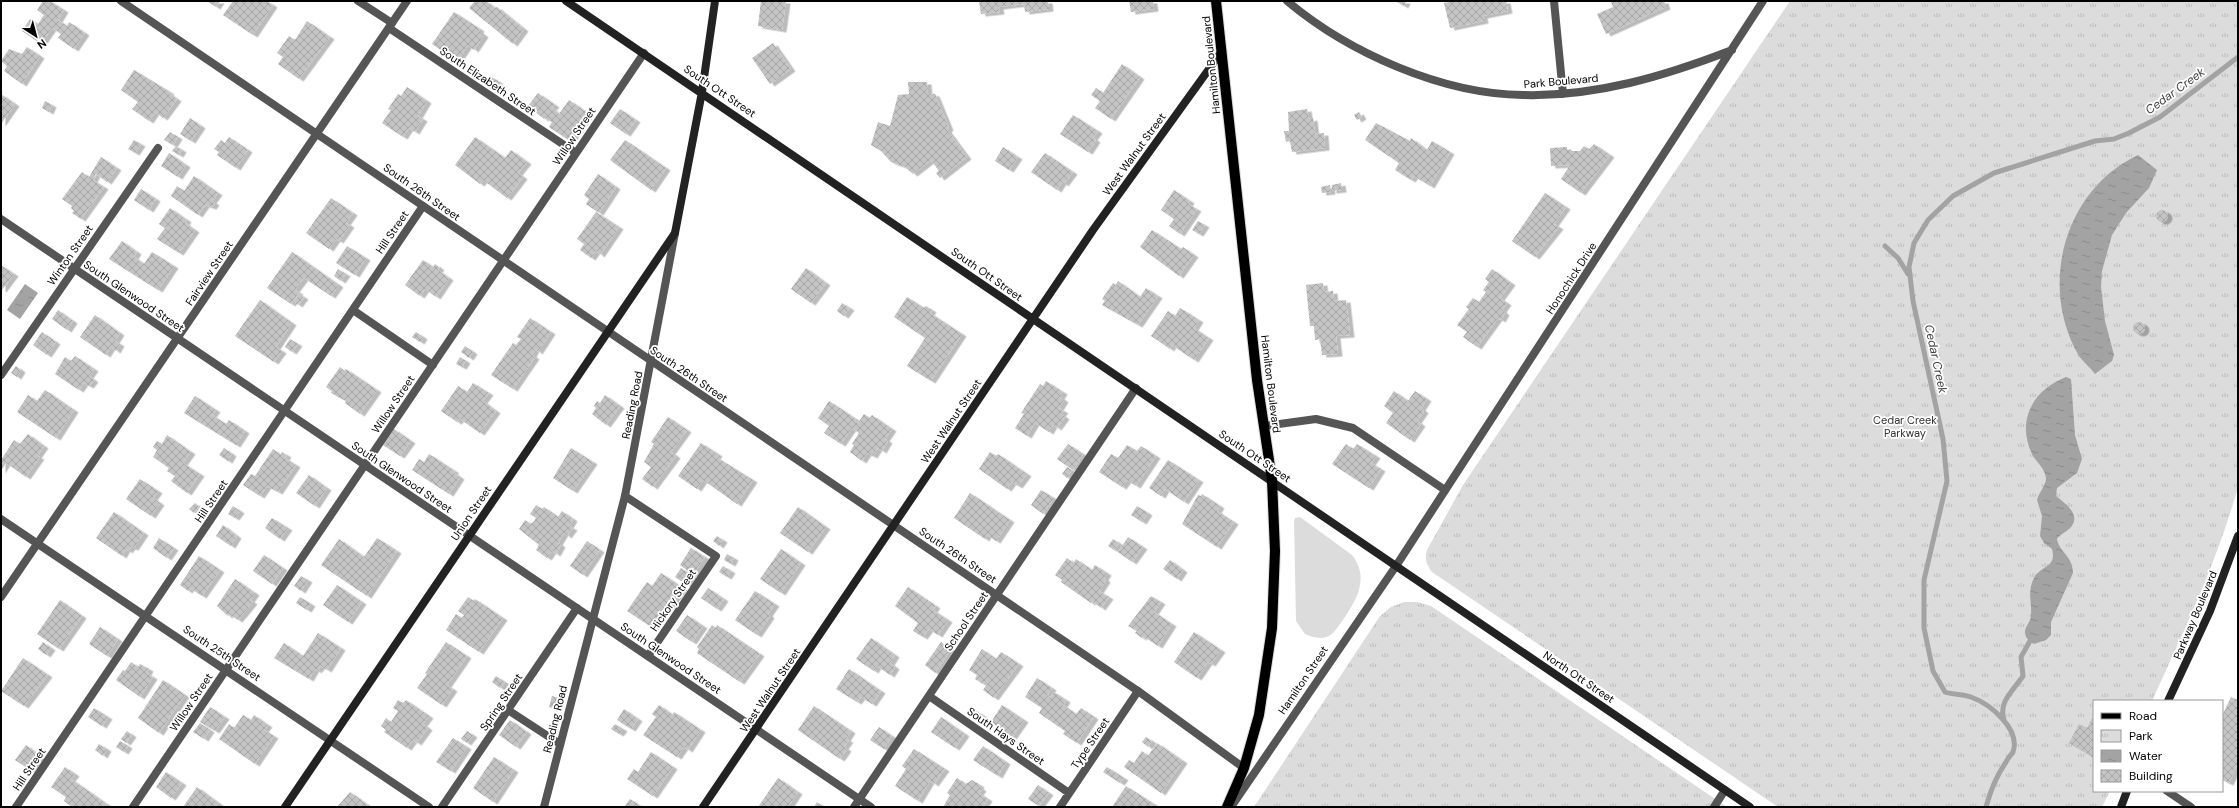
<svg xmlns="http://www.w3.org/2000/svg" width="2239" height="808" font-family="'DM Sans',sans-serif">
<style>
.green{fill:#dcdcdc}
.park{fill:url(#park-tufts)}
.water{fill:url(#water-ripples)}
.lines{fill:none;stroke-linecap:round;stroke-linejoin:round}
.stream{stroke:#a3a3a3;stroke-width:5}
.building{fill:url(#building-cross-hatch);filter:url(#shadow)}
.primary-casing{stroke:#dbdbdb;stroke-width:12}
.lane{stroke:#555;stroke-width:8}
.street{stroke:#555;stroke-width:8}
.secondary{stroke:#222;stroke-width:8}
.primary{stroke:#000;stroke-width:10}
.labels{text-anchor:middle;stroke-width:3.5;stroke-linejoin:round;paint-order:stroke}
.street-label{font-size:11px;fill:#000;stroke:#fff}
.park-label{font-size:11px;fill:#333;stroke:#fff}
.water-label{font-size:12px;font-style:italic;fill:#444;stroke:#fff}
</style>
<defs>
<pattern id="park-tufts" width="24" height="20" patternUnits="userSpaceOnUse"><rect width="24" height="20" fill="#dcdcdc"/><path d="M3 7l-1-3M5 7V3M7 7l1-3M15 17l-1-3M17 17v-4M19 17l1-3" fill="none" stroke="#bbb"/></pattern>
<pattern id="water-ripples" width="26" height="14" patternUnits="userSpaceOnUse"><rect width="26" height="14" fill="#a3a3a3"/><path d="M2 4q2-2 4 0t4 0M15 11q2-2 4 0t4 0" fill="none" stroke="#8b8b8b"/></pattern>
<pattern id="building-cross-hatch" width="8" height="8" patternUnits="userSpaceOnUse"><rect width="8" height="8" fill="#c4c4c4"/><path d="M0 0l8 8M0 8l8-8" fill="none" stroke="#a7a7a7"/></pattern>
<filter id="shadow"><feDropShadow dx="4.5" dy="2.5" stdDeviation="0" flood-color="#0004"/></filter>
</defs>
<rect width="100%" height="100%" fill="#fff"/>
<path class="green" d="M1300 517 1352 555C1369 577 1358 597 1345 617 1340 623 1336 632 1329 636 1320 640 1312 637 1305 634L1296 621 1294 521 1295 518Z"/>
<path class="park" d="M1790 1H2238V487C2217 562 2184 631 2152 701H2094V791H2110L2102 807H1778L1432 572C1427 565 1424 559 1427 550L1463 485Z
M1404 602H1417L1431 606 1727 807H1254L1380 616 1391 607Z"/>
<path class="water" d="M2138 155 2157 170 2149 188 2126 213 2112 235 2102 271 2101 287 2105 321 2114 355 2112 361 2095 374C2090 367 2084 363 2079 356 2038 286 2064 190 2138 155Z
M25 284 38 293 20 319 7 310Z
M2066 377 2071 379 2075 435 2082 459 2077 473 2057 488 2056 496C2066 504 2083 516 2069 529 2065 533 2060 534 2057 539 2059 552 2073 556 2073 573L2051 622V635L2046 640 2034 644C2030 642 2025 638 2025 632 2025 626 2031 622 2031 615 2032 602 2027 591 2034 578 2041 565 2057 568 2052 549L2044 543 2040 536 2042 516 2037 500C2039 492 2046 486 2046 478 2045 468 2036 462 2032 454 2016 420 2033 390 2066 377Z"/>
<g class="lines">
<path class="stream" d="M1885 246 1898 258 1908 274
M2004 720C1998 702 2013 691 2023 676L2021 657 2030 641
M1986 807C1990 792 1997 775 2006 762 2008 758 2011 755 2013 752 2021 729 1990 704 1971 697 1963 694 1954 695 1945 692L1933 671 1924 628V580L1947 481 1943 439 1913 301 1909 267 1914 243 1928 220 1953 196 1994 173 2095 141 2114 139 2129 133 2160 117 2238 57"/>
</g>
<path class="building" d="M43 1H50L64 10 58 20 67 26 69 22 85 33 74 49 58 38 61 34 52 28 41 44 22 31 30 19 38 24 44 15 37 10Z
M207 1H220L216 7Z
M233 1H267L273 5 253 35 223 15Z
M475 1H486L495 8 497 7 524 29 513 44 469 8Z
M761 1H786L782 30 758 26Z
M979 1H1048L1049 9 1025 12 1024 4 999 7 1000 12 981 14Z
M1129 1H1153L1154 9 1131 12Z
M1395 1H1406L1404 6Z
M1453 1H1506L1508 11 1483 16 1484 21 1450 28 1444 3Z
M1614 1H1664L1666 7 1606 34 1597 14 1613 7 1611 2Z
M454 12 480 29 479 31 484 35 474 50 468 45 457 61 432 44Z
M307 21 330 37 299 79 278 64 283 57 277 53 289 36 295 40Z
M773 43 791 69 770 84 752 58Z
M27 47 40 56 22 84 4 71 7 66 1 61 9 49 22 54Z
M1122 64 1140 77 1111 119 1095 108 1100 101 1091 95 1096 88 1103 93Z
M134 70 170 92 169 93 177 99 163 118 155 112 149 121 132 109 138 102 121 90Z
M492 77 499 82 493 91 486 86Z
M908 82H927L928 93 935 94 949 128 947 130 967 157 940 178 936 173 939 171 931 160 913 174 905 167 891 162 881 151 871 145 878 122 890 126 898 95 909 94Z
M407 87 427 101 418 116 423 119 415 132 409 128 403 137 382 123 391 110 388 109 398 94 401 96Z
M538 93 555 105 552 108 559 114 569 100 589 114 570 141 549 127 552 122 545 118 544 119 528 106Z
M1 94 15 104 1 124Z
M45 101 52 105 49 112 42 108Z
M620 109 636 120 626 134 610 123Z
M1307 109 1309 119 1313 118 1315 134 1324 133 1325 148 1292 152 1290 141 1286 142 1284 131H1289L1288 112Z
M1359 112 1362 117 1357 120 1354 115Z
M1073 115 1098 131 1093 138 1096 140 1088 152 1060 134Z
M190 118 201 126 191 141 180 134Z
M1376 123 1410 141 1411 138 1427 150 1432 141 1450 152 1430 186 1414 176 1411 180 1395 170 1399 163 1365 140Z
M170 132 178 137 173 145 164 140Z
M229 137 248 150 236 168 217 155 219 152 214 149 221 140 225 143Z
M475 137 505 158 511 150 527 162 518 173 523 177 507 198 483 180 480 184 455 165Z
M134 140 141 144 135 153 128 149Z
M625 140 666 168 651 190 610 160Z
M1594 144 1610 155 1581 193 1561 179 1570 165 1551 166 1550 148 1567 147V151H1580L1584 146 1589 149Z
M176 146 182 150 179 155 172 151Z
M1003 147 1018 157 1009 170 995 161Z
M169 153 186 165 178 177 161 166Z
M1045 153 1073 172 1064 184 1062 182 1057 190 1031 172Z
M101 157 117 168 107 182 96 174 93 180 104 187 81 219 72 213 74 211 71 208 72 206 62 199 82 172 89 177Z
M598 174 616 187 599 213 586 204 589 199 584 195Z
M194 176 218 193 212 201 215 203 212 207 205 205 198 215 171 196 177 186 184 191Z
M1341 183 1342 190 1332 191V185Z
M1330 185 1331 192 1322 193 1321 187Z
M141 189 156 199 149 210 134 200Z
M1174 190 1190 201 1188 204 1197 209 1180 234 1169 226 1174 219 1161 210Z
M1545 193 1566 207 1554 224 1559 227 1535 257 1512 241Z
M331 198 353 213 346 223 350 225 339 241 336 239 329 249 306 233Z
M170 208 187 220 185 223 195 230 179 253 157 239 165 228 159 224Z
M2156 216a6 6 0 1 1 12 0a6 6 0 1 1-12 0Z
M596 212 619 227 600 255 596 251 591 258 580 250 584 244 577 239Z
M1198 221 1205 225 1199 234 1192 230Z
M1152 230 1181 249 1183 247 1194 255 1179 276 1140 247Z
M122 241 137 252 134 257 144 264 152 252 174 266 158 290 109 259Z
M347 246 366 258 355 275 336 263Z
M292 252 339 285 331 296 304 278 295 290 299 292 291 304 267 288Z
M423 260 433 267 435 264 440 268 438 270 449 278 436 297 425 289 420 296 405 285Z
M1 265 14 274 2 290 1 289Z
M806 268 826 283 811 303 791 289Z
M338 269 346 274 341 281 334 276Z
M1492 269 1511 283 1500 298 1507 303 1502 310 1505 313 1501 320 1498 318 1477 347 1463 337 1467 332 1457 325 1469 309 1466 307 1473 298 1479 302 1486 292 1483 290 1489 282 1485 279Z
M1118 281 1140 297 1146 288 1158 296 1138 325 1102 305 1105 301 1102 299 1113 283 1116 285Z
M1323 283 1324 292 1333 291 1334 301 1346 300 1350 335 1336 336 1338 354 1322 355 1320 339 1315 340 1314 326H1310L1306 285Z
M299 294 304 297 298 305 294 302Z
M907 297 924 308 926 306 932 310 930 313 962 334 931 381 907 366 925 338 894 317Z
M260 300 292 323 276 347 282 351 274 362 235 336Z
M842 303 850 308 844 316 837 311Z
M1180 308 1199 320 1194 328 1209 338 1194 360 1172 345 1170 349 1151 336 1168 311 1175 316Z
M58 310 73 321 67 330 52 319Z
M95 315 120 333 115 341 120 344 116 351 111 347 106 355 80 337Z
M530 318 551 332 538 352 535 349 532 355 535 357 513 389 491 375 513 343 516 345 521 339 517 337Z
M2133 328a6 6 0 1 1 12 0a6 6 0 1 1-12 0Z
M42 332 56 342 47 355 33 345Z
M416 332 423 337 420 342 412 337Z
M290 339 298 344 292 352 285 347Z
M465 346 473 352 469 358 461 352Z
M75 356 94 369 89 376 94 380 89 386 84 383 79 390 55 374 65 357 71 361Z
M460 357 466 361 462 367 456 364Z
M16 366 21 370 17 377 11 373Z
M340 367 345 371 346 369 377 390 360 414 345 403 346 401 331 393 332 391 326 387Z
M1046 381 1063 392 1060 397 1064 400 1059 408 1064 411 1061 414 1065 417 1057 428 1053 425 1049 432 1035 423 1027 436 1015 428 1024 414 1021 413 1040 384 1043 386Z
M473 383 489 393 483 401 496 411 480 433 460 419 457 422 441 411 458 386 467 392Z
M45 390 74 410 56 438 17 412 28 395 37 401Z
M1394 391 1408 401 1415 391 1427 399 1421 408 1424 411 1417 421 1421 424 1410 440 1386 423 1393 413 1384 406Z
M605 395 620 406 606 425 592 414 596 408 594 406 597 401 600 403Z
M195 396 216 410 212 415 226 424 229 420 245 431 236 445 184 413Z
M829 401 856 419 855 421 858 423 864 414 870 418 872 415 892 429 885 439 888 441 882 451 878 448 873 456 867 453 862 461 850 452 854 445 852 444 859 433 852 428 841 444 824 433 829 426 818 418Z
M668 417 687 430 671 452 676 456 653 487 642 479 651 467 644 462 654 444 651 442Z
M394 429 411 441 400 456 383 445Z
M28 434 44 446 37 456 40 457 26 477 6 463 1 471V460L14 440 20 444Z
M167 435 191 452 183 463 200 474 187 493 171 481 175 476 167 471 169 468 153 457 157 450 153 447 157 441 162 444Z
M701 443 718 454 716 457 753 480 737 504 703 480 697 489 678 476Z
M1068 444 1083 454 1073 470 1057 459Z
M1346 444 1353 449 1357 444 1376 456 1371 463 1381 469 1369 488 1332 464Z
M1127 445 1137 451 1141 446 1156 456 1136 486 1127 480 1122 487 1099 472 1111 454 1118 458Z
M224 448 232 454 228 461 219 455Z
M571 448 593 462 573 491 553 478Z
M273 449 281 455 282 452 287 455 285 458 296 465 278 492 267 486 260 496 243 485 251 474 255 476Z
M990 452 996 456 998 454 1027 474 1018 486 1012 482 1007 489 979 469Z
M429 454 455 471 453 472 460 477 449 494 412 470 419 459 424 462Z
M1168 460 1199 480 1184 502 1165 489 1161 496 1149 488Z
M1067 467 1072 470 1067 478 1062 474Z
M309 475 327 488 315 506 296 493Z
M140 479 158 491 153 498 160 503 151 516 126 499Z
M1041 490 1054 498 1043 514 1031 505Z
M970 493 1010 520 996 541 987 535 985 539 954 518Z
M1202 494 1220 506 1217 511 1234 522 1217 547 1182 524 1198 495 1201 496Z
M195 503 199 506 194 513 189 509Z
M536 505 542 509 544 507 558 517 562 511 573 519 569 526 573 528 567 536 564 533 558 543 561 545 556 554 552 551 547 558 536 550 539 545 519 529 525 520 531 524 534 521 536 518 530 514Z
M233 506 240 511 235 518 228 514Z
M1137 506 1148 513 1142 522 1131 515Z
M798 507 826 527 808 552 780 533Z
M114 512 144 533 134 548 131 547 128 551 126 549 122 556 96 538Z
M272 518 288 528 280 539 265 528Z
M223 525 237 536 231 546 216 536Z
M717 536 723 540 719 546 713 541Z
M1128 537 1143 547 1132 562 1118 552Z
M159 538 174 548 167 558 153 548Z
M377 538 397 551 367 596 321 565 339 539 364 557Z
M1113 539 1119 543 1114 550 1108 546Z
M587 541 600 550 583 575 570 566Z
M691 548 705 557 693 575 680 565Z
M781 549 801 563 781 593 760 579Z
M727 554 734 558 731 564 724 560Z
M264 555 283 568 272 584 253 571Z
M199 556 220 570 202 596 190 588 188 591 180 585Z
M1067 558 1074 563 1076 559 1092 570 1095 565 1107 573 1104 578 1106 580 1099 591 1109 597 1101 608 1092 601 1091 603 1061 582 1062 580 1055 575Z
M1170 560 1183 570 1177 579 1163 569Z
M723 566 731 571 727 577 719 572Z
M681 568 693 576 687 585 675 577Z
M661 573 683 588 653 628 627 611 647 582 652 586Z
M301 576 308 580 301 591 294 586Z
M235 579 255 593 250 600 253 602 238 620 229 614 228 616 217 606Z
M337 585 362 602 348 622 323 605Z
M908 587 936 606 933 610 948 620 938 635 929 629 923 637 913 631 918 623 895 606Z
M708 588 724 599 717 609 701 598Z
M755 591 775 604 768 614 770 616 757 635 735 620Z
M1151 596 1161 602 1154 612 1172 624 1158 646 1143 636 1142 638 1135 633 1137 631 1128 626Z
M300 597 311 604 307 610 296 603Z
M468 597 474 601 475 599 503 618 479 652 446 630 456 614 462 618 464 615 458 611Z
M60 600 82 616 59 649 37 634Z
M687 615 703 626 692 642 676 631Z
M712 625 716 628 717 625 760 654 740 682 697 653 699 649 697 647Z
M100 627 118 639 107 656 89 644Z
M1194 632 1221 650 1211 664 1208 662 1197 678 1174 662Z
M318 633 341 648 327 670 321 666 317 671 315 669 309 679 274 658 284 643 303 656Z
M871 638 895 655 890 663 895 667 890 675 877 666 874 671 856 659Z
M43 642 51 648 46 655 38 649Z
M446 642 467 656 447 685 453 689 442 705 417 688 427 674 425 673Z
M941 642 951 649 935 673 925 665Z
M982 649 996 659 1001 652 1019 664 994 698 983 690 988 683 986 681 983 684 975 679 977 675 969 670Z
M23 658 48 675 24 706 1 691Z
M131 662 138 667 140 664 149 669 147 673 153 677 140 697 116 680 123 670 125 671Z
M849 669 881 691 872 704 861 697 857 702 836 689Z
M496 676 505 682 500 688 492 682Z
M1037 678 1052 688 1047 696 1050 698 1054 692 1066 700 1063 705 1076 714 1081 708 1094 717 1077 743 1063 734 1065 731 1039 713 1042 708 1025 697Z
M163 680 185 695 159 733 138 718Z
M552 696 559 698 555 709 549 707Z
M2231 697 2238 700V763L2229 783 2222 780V716Z
M398 700 403 703 406 700 429 716 423 724 428 728 417 743 413 740 407 748 384 732 386 730 381 726 386 718 391 722 398 711 393 708Z
M659 705 673 715 674 712 701 730 688 750 684 747 677 757 643 735 656 717 652 714Z
M1002 705 1024 720 1012 737 991 722Z
M814 706 851 731 846 739 849 740 844 747 847 749 840 759 798 730Z
M210 707 225 717 215 731 200 722Z
M94 708 108 717 102 726 88 717Z
M624 709 638 719 631 729 617 720Z
M977 711 984 716 980 722 974 717Z
M243 715 251 720 254 715 268 725 264 730 274 736 255 764 219 739 229 724 234 728Z
M941 717 965 734 955 748 931 732Z
M2092 718 2094 719V758L2069 743 2079 724 2087 728Z
M510 720 527 732 516 747 499 735Z
M200 723 210 730 204 739 193 732Z
M615 724 623 729 619 734 611 729Z
M879 727 892 736 884 749 870 740Z
M127 731 132 735 126 743 121 739Z
M467 731 473 735 467 743 461 739Z
M1146 737 1152 741 1148 747 1142 742Z
M453 738 467 747 451 771 436 762Z
M120 741 128 746 124 752 116 747Z
M1157 743 1183 761 1161 793 1124 767 1129 760 1134 763 1142 751 1148 756Z
M99 744 107 749 103 756 95 750Z
M26 745 40 756 30 770 15 760Z
M983 746 1006 762 998 776 973 760Z
M914 749 945 769 934 784 930 781 918 801 895 786 906 769 902 766Z
M651 752 673 767 653 796 627 779 634 769 638 772Z
M494 757 514 770 493 802 473 788Z
M65 767 75 774 71 779 107 804 105 807H72L64 801 66 797 51 787Z
M1107 767 1124 778 1120 783 1103 772Z
M166 772 182 783 171 798 156 787Z
M778 778 798 792 788 807H758Z
M957 778 966 784 972 780 980 785 979 787 982 789 979 793 988 799 983 807H943L950 795 947 793Z
M1038 785 1049 793 1039 806 1028 799Z
M1126 786 1154 804 1152 807H1112Z
M197 787 224 807H183Z
M350 792 368 805 366 807H337Z
M630 799 642 807H624Z
M817 802 824 807H814Z"/>
<g class="lines">
<defs>
<path id="primary" d="M1216 1 1257 380 1272 480 1275 551 1272 628 1259 715 1244 768 1227 807"/>
</defs>
<use href="#primary" class="primary-casing"/>
<path class="lane" d="M358 1 392 23
M389 28 576 153
M353 310 433 365
M1 375 158 148
M1264 426 1316 419 1353 428 1445 490
M625 496 716 556 648 656
M929 696 1069 793
M508 710 560 744
M16 807 423 206
M133 807 644 53
M442 807 577 608
M854 807 1136 388
M1060 807 1138 691
M1714 807 1725 790"/>
<path class="street" d="M121 1 1138 691 1244 768
M1287 1C1349 53 1442 94 1523 95 1595 97 1665 76 1732 50
M1554 1 1563 94
M1 219 871 807
M1 519 429 807
M1 597 407 1
M2167 791 2191 807
M544 807 625 496 675 233
M1231 807 1396 566 1763 1"/>
<path class="secondary" d="M566 1 1750 807
M2168 701 2210 611 2238 536
M285 807 675 233 702 92 715 1
M703 807 1093 230 1222 51
M2121 807 2127 791"/>
<use href="#primary" class="primary"/>
</g>
<g class="labels">
<g class="street-label">
<text transform="translate(1211 65) rotate(-96)" y="4">Hamilton Boulevard</text>
<text transform="translate(488 81) rotate(34)" y="4">South Elizabeth Street</text>
<text transform="translate(1561 81) rotate(-5)" y="4">Park Boulevard</text>
<text transform="translate(720 91) rotate(34)" y="4">South Ott Street</text>
<text transform="translate(574 136) rotate(-56)" y="4">Willow Street</text>
<text transform="translate(1134 154) rotate(-54)" y="4">West Walnut Street</text>
<text transform="translate(422 192) rotate(35)" y="4">South 26th Street</text>
<text transform="translate(392 232) rotate(-56)" y="4">Hill Street</text>
<text transform="translate(70 255) rotate(-55)" y="4">Winton Street</text>
<text transform="translate(209 273) rotate(-56)" y="4">Fairview Street</text>
<text transform="translate(987 274) rotate(35)" y="4">South Ott Street</text>
<text transform="translate(1571 278) rotate(-57)" y="4">Honochick Drive</text>
<text transform="translate(134 296) rotate(34)" y="4">South Glenwood Street</text>
<text transform="translate(689 374) rotate(34)" y="4">South 26th Street</text>
<text transform="translate(1271 384) rotate(83)" y="4">Hamilton Boulevard</text>
<text transform="translate(393 404) rotate(-56)" y="4">Willow Street</text>
<text transform="translate(632 405) rotate(-79)" y="4">Reading Road</text>
<text transform="translate(951 421) rotate(-56)" y="4">West Walnut Street</text>
<text transform="translate(1255 456) rotate(34)" y="4">South Ott Street</text>
<text transform="translate(402 477) rotate(34)" y="4">South Glenwood Street</text>
<text transform="translate(211 501) rotate(-56)" y="4">Hill Street</text>
<text transform="translate(471 513) rotate(-56)" y="4">Union Street</text>
<text transform="translate(958 555) rotate(34)" y="4">South 26th Street</text>
<text transform="translate(673 600) rotate(-56)" y="4">Hickory Street</text>
<text transform="translate(2195 615) rotate(-67)" y="4">Parkway Boulevard</text>
<text transform="translate(966 621) rotate(-56)" y="4">School Street</text>
<text transform="translate(222 653) rotate(34)" y="4">South 25th Street</text>
<text transform="translate(671 658) rotate(34)" y="4">South Glenwood Street</text>
<text transform="translate(1579 677) rotate(34)" y="4">North Ott Street</text>
<text transform="translate(1303 680) rotate(-56)" y="4">Hamilton Street</text>
<text transform="translate(770 690) rotate(-56)" y="4">West Walnut Street</text>
<text transform="translate(191 702) rotate(-56)" y="4">Willow Street</text>
<text transform="translate(501 702) rotate(-56)" y="4">Spring Street</text>
<text transform="translate(555 719) rotate(-76)" y="4">Reading Road</text>
<text transform="translate(1006 736) rotate(35)" y="4">South Hays Street</text>
<text transform="translate(1090 743) rotate(-56)" y="4">Type Street</text>
<text transform="translate(29 769) rotate(-56)" y="4">Hill Street</text>
</g>
<g class="park-label">
<text x="1905" y="424">Cedar Creek<tspan x="1905" dy="13">Parkway</tspan></text>
</g>
<g class="water-label">
<text transform="translate(2175 91) rotate(-36)" y="4">Cedar Creek</text>
<text transform="translate(1936 359) rotate(78)" y="4">Cedar Creek</text>
</g>
</g>
<rect width="2239" height="808" fill="none" stroke="#000000" stroke-width="4"/>
<rect x="2093" y="700" width="130" height="92" fill="#ffffff" stroke="#999999"/>
<rect x="2101" y="713" width="20" height="6" fill="#000000" stroke="#999999"/>
<text x="2129" y="720" font-size="12" fill="#000000">Road</text>
<rect x="2101" y="730" width="20" height="12" fill="url(#park-tufts)" stroke="#999999"/>
<text x="2129" y="740" font-size="12" fill="#000000">Park</text>
<rect x="2101" y="750" width="20" height="12" fill="url(#water-ripples)" stroke="#999999"/>
<text x="2129" y="760" font-size="12" fill="#000000">Water</text>
<rect x="2101" y="770" width="20" height="12" fill="url(#building-cross-hatch)" stroke="#999999"/>
<text x="2129" y="780" font-size="12" fill="#000000">Building</text>
<g transform="translate(36 36) rotate(144)" stroke="#ffffff" stroke-width="3" paint-order="stroke">
<path d="M0-3L7 15L0 10L-7 15Z" fill="#000000"/>
<text y="-6" font-size="11" font-weight="bold" text-anchor="middle" fill="#000000">N</text>
</g>
</svg>
